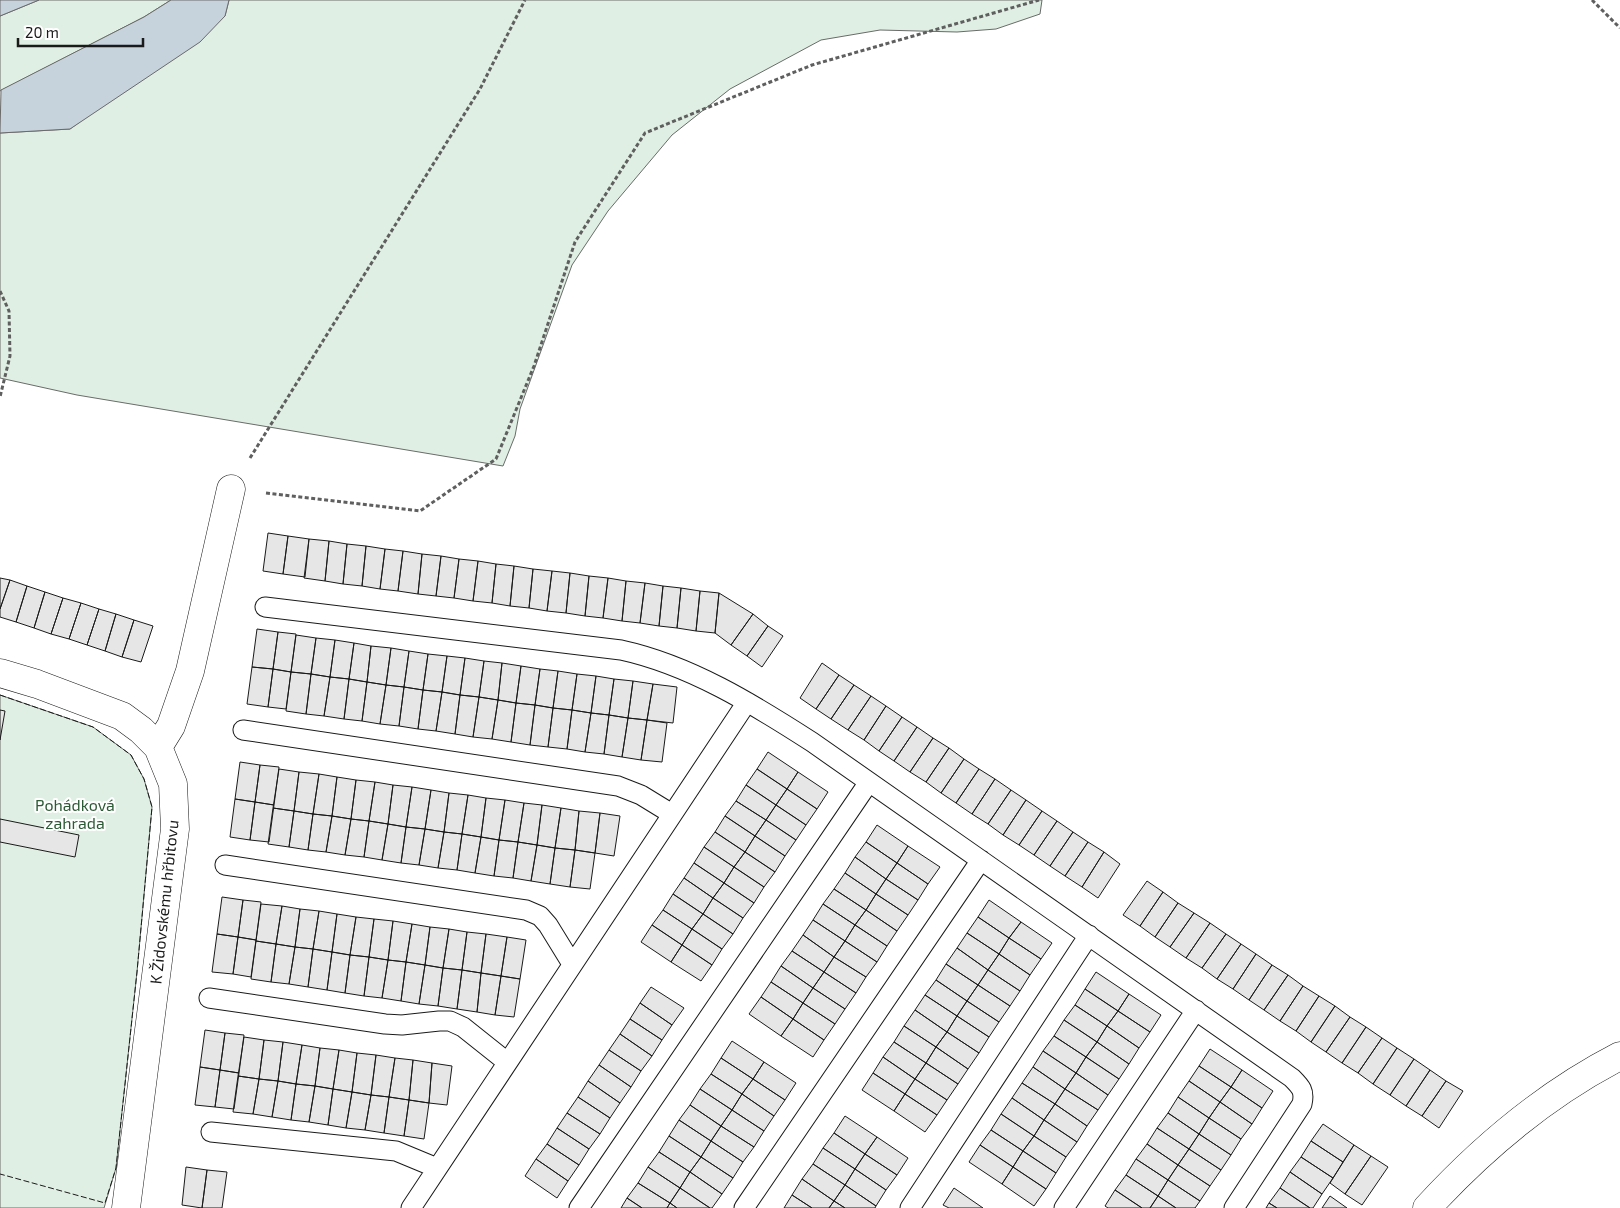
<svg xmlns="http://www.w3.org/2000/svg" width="1620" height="1208" font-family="'Exo 2',sans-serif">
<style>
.green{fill:#e0efe3;stroke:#6a6a6a}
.water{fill:#c6d2dc;stroke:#6a6a6a}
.building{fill:#e6e6e6;stroke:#1a1a1a}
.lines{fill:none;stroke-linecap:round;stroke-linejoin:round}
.service-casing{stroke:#1a1a1a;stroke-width:21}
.minor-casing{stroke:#1a1a1a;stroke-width:29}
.path{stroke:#5f5f5f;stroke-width:3;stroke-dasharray:4 2.5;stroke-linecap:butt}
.service{stroke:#fff;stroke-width:19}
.minor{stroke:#fff;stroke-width:28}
.fence{stroke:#1a1a1a;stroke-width:1;stroke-dasharray:6 2.5;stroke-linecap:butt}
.labels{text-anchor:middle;stroke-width:4;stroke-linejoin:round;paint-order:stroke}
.park-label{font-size:16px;fill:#2b5a34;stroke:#fff}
.street-label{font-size:16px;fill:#1a1a1a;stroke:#fff}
</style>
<rect width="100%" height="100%" fill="#fff"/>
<path class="green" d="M39 0H171L144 17 0 91V16Z
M229 0H1042L1040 14 996 29 957 32 880 30 821 40 730 89 672 135 608 211 572 265 520 409 515 436 503 466 77 395 0 378V133L70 129 225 16Z
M0 695 93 727 131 755 144 779 152 807 137 972 116 1168 104 1208H0Z"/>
<path class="water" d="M0 0H39L0 16Z
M171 0H229L225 16 200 42 70 129 0 133 1 90 144 17Z"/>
<path class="building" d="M268 533 288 536 283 574 263 571Z
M288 536 309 539 305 577 283 574Z
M309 539 329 541 325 581 304 578Z
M329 541 347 544 343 584 325 581Z
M347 544 366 546 362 586 343 584Z
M366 546 385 549 380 589 362 586Z
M385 549 403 551 398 591 380 589Z
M403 551 422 554 418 594 398 591Z
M422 554 441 556 436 596 418 594Z
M441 556 459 559 454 598 436 596Z
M459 559 478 561 473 601 454 598Z
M478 561 496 564 492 603 473 601Z
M496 564 514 566 510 606 492 603Z
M514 566 533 569 529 608 510 606Z
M533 569 552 571 547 611 529 608Z
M552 571 570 573 566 613 547 611Z
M570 573 589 576 585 616 566 613Z
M589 576 608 578 603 618 585 616Z
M0 578 10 580 0 609Z
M608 578 626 581 622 621 603 618Z
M10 580 27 586 16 622 0 617V609Z
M626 581 645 583 640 623 622 621Z
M645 583 663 586 659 626 640 623Z
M27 586 45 592 34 628 16 622Z
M663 586 681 588 677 628 659 626Z
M681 588 700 591 696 631 677 628Z
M700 591 719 593 715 633 696 631Z
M45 592 63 598 51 634 34 628Z
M719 593 753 614 731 645 715 633Z
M63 598 81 603 69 639 51 634Z
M81 603 99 609 87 645 69 639Z
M99 609 116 614 105 651 87 645Z
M116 614 134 620 122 657 105 651Z
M753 614 768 626 747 656 731 645Z
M134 620 153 626 141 662 122 657Z
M768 626 783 636 762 667 747 656Z
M257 629 278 632 273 669 252 667Z
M278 632 296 634 291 672 273 669Z
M296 635 316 638 311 674 291 672Z
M316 638 335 640 330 677 311 674Z
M335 640 354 643 349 679 330 677Z
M354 643 371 646 367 682 349 679Z
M371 646 391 648 386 685 367 682Z
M391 648 409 651 404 687 386 685Z
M409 651 428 654 423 690 404 687Z
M428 654 447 656 442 692 423 690Z
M447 656 465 658 460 695 442 692Z
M465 658 484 661 479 697 460 695Z
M484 661 502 663 498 700 479 697Z
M502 663 521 666 516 703 498 700Z
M822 663 839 675 816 709 800 698Z
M521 666 540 669 535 705 516 703Z
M252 667 273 669 268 707 247 704Z
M273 669 291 672 286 709 268 707Z
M540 669 558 671 553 708 535 705Z
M558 671 577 674 572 710 553 708Z
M291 672 311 674 306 714 286 711Z
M311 674 330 677 324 716 306 714Z
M577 674 596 676 591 713 572 710Z
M839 675 854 685 831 719 816 709Z
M596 676 614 679 609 715 591 713Z
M330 677 349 679 344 719 324 716Z
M349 679 367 682 362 721 344 719Z
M614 679 633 681 628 718 609 715Z
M633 681 653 684 647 720 628 718Z
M367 682 386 685 380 724 362 721Z
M653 684 677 687 673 723 647 720Z
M386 685 404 687 399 726 380 724Z
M854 685 871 696 848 730 831 719Z
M404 687 423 690 418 729 399 726Z
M423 690 442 692 436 731 418 729Z
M442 692 460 695 455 734 436 731Z
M460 695 479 697 473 737 455 734Z
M871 696 886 706 864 740 848 730Z
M479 697 498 700 492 739 473 737Z
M498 700 516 703 511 742 492 739Z
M516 703 535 705 530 745 511 742Z
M535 705 553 708 548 747 530 745Z
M886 706 902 717 879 751 864 740Z
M553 708 572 710 567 749 548 747Z
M0 710 5 711 0 740Z
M572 710 591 713 585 752 567 749Z
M591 713 609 715 604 754 585 752Z
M609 715 628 718 622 757 604 754Z
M902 717 917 727 894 761 879 751Z
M628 718 647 720 641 760 622 757Z
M647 720 667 723 662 762 641 760Z
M917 727 933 738 910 772 894 761Z
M933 738 949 748 926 782 910 772Z
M949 748 964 759 941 793 926 782Z
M768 752 798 772 787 789 757 769Z
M964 759 979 769 956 803 941 793Z
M240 762 260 765 255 802 235 799Z
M260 765 279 767 274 805 255 802Z
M279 769 299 772 294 811 273 808Z
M757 769 787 789 776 805 746 785Z
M979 769 995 779 972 814 956 803Z
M299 772 319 774 313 814 294 811Z
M798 772 828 792 817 809 787 789Z
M319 774 337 777 332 816 313 814Z
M337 777 356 780 351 819 332 816Z
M995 779 1011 790 988 824 972 814Z
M356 780 375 782 369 821 351 819Z
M375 782 393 785 388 824 369 821Z
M393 785 412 787 406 827 388 824Z
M746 785 776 805 766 820 736 801Z
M412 787 431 790 425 829 406 827Z
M787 789 817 809 806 825 776 805Z
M431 790 449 793 444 832 425 829Z
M1011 790 1026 800 1003 835 988 824Z
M449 793 468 795 462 834 444 832Z
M468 795 486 798 481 837 462 834Z
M486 798 505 800 499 840 481 837Z
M235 799 255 802 250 840 230 837Z
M505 800 524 803 518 842 499 840Z
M1026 800 1042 811 1019 845 1003 835Z
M736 801 766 820 755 836 725 816Z
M255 802 274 805 269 842 250 840Z
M524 803 542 805 537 845 518 842Z
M542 805 561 808 555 848 537 845Z
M776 805 806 825 796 840 766 820Z
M273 808 294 811 289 847 268 844Z
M561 808 579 811 575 850 555 848Z
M294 811 313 814 308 850 289 847Z
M579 811 600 813 595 853 575 850Z
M1042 811 1057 821 1034 855 1019 845Z
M600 813 620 816 614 856 595 853Z
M313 814 332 816 326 852 308 850Z
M332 816 351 819 345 855 326 852Z
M725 816 755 836 745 852 715 832Z
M0 819 79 835 75 857 0 842Z
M351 819 369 821 364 857 345 855Z
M766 820 796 840 785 856 755 836Z
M369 821 388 824 382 860 364 857Z
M1057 821 1073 832 1050 866 1034 855Z
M388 824 406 827 401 863 382 860Z
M877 825 908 846 897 863 866 842Z
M406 827 425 829 419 865 401 863Z
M425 829 444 832 438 868 419 865Z
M444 832 462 834 457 870 438 868Z
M715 832 745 852 734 867 704 847Z
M1073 832 1088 842 1065 876 1050 866Z
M462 834 481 837 475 873 457 870Z
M755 836 785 856 775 872 745 852Z
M481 837 499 840 494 876 475 873Z
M499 840 518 842 513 878 494 876Z
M518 842 537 845 531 881 513 878Z
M866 842 897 863 886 879 855 857Z
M1088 842 1104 852 1082 887 1065 876Z
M537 845 555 848 550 884 531 881Z
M908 846 940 867 928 884 897 863Z
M704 847 734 867 724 883 694 863Z
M555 848 575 850 570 887 550 884Z
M575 850 595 853 590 889 570 887Z
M745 852 775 872 764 887 734 867Z
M1104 852 1120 864 1098 898 1082 887Z
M855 857 886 879 876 894 845 873Z
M694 863 724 883 713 898 684 878Z
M897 863 928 884 918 900 886 879Z
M734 867 764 887 754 903 724 883Z
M845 873 876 894 866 910 834 889Z
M684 878 713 898 703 914 673 894Z
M886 879 918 900 908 915 876 894Z
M1147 881 1163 892 1140 926 1123 915Z
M724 883 754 903 743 918 713 898Z
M834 889 866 910 855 925 823 904Z
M1163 892 1178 903 1155 937 1140 926Z
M673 894 703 914 692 929 663 910Z
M876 894 908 915 897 931 866 910Z
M222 897 243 900 238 937 217 934Z
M713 898 743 918 733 934 703 914Z
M243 900 261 902 256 940 238 937Z
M989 900 1021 922 1009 938 978 917Z
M1178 903 1194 913 1170 947 1155 937Z
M261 904 282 906 276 944 256 941Z
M823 904 855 925 845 941 813 920Z
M282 906 300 909 295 947 276 944Z
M300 909 319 911 313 949 295 947Z
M663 910 692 929 682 945 652 925Z
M866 910 897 931 887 946 855 925Z
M319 911 337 914 332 952 313 949Z
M1194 913 1210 923 1186 958 1170 947Z
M337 914 356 917 350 955 332 952Z
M703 914 733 934 722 949 692 929Z
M356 917 374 919 369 957 350 955Z
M978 917 1009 938 999 954 967 933Z
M374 919 393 921 388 960 369 957Z
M813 920 845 941 834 957 803 935Z
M393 921 412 924 406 962 388 960Z
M1021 922 1052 943 1041 959 1009 938Z
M1210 923 1226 934 1202 968 1186 958Z
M412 924 430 927 425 965 406 962Z
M652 925 682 945 671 962 641 942Z
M855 925 887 946 877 962 845 941Z
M430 927 449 929 443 968 425 965Z
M449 929 467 932 462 970 443 968Z
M692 929 722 949 712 965 682 945Z
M467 932 486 934 481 973 462 970Z
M967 933 999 954 988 970 957 948Z
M217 934 238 937 233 974 212 972Z
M486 934 507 937 501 976 481 973Z
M1226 934 1241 944 1217 979 1202 968Z
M803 935 834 957 824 972 792 951Z
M238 937 256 940 251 977 233 974Z
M507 937 526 940 520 979 501 976Z
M1009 938 1041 959 1030 975 999 954Z
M256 941 276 944 271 982 251 979Z
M845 941 877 962 866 977 834 957Z
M276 944 295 947 289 984 271 982Z
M1241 944 1256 954 1233 989 1217 979Z
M682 945 712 965 701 981 671 962Z
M295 947 313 949 308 987 289 984Z
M957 948 988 970 978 985 946 964Z
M313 949 332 952 327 990 308 987Z
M792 951 824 972 813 988 781 966Z
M332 952 350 955 345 993 327 990Z
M999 954 1030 975 1020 991 988 970Z
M1256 954 1272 965 1249 1000 1233 989Z
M350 955 369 957 364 996 345 993Z
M369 957 388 960 382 998 364 996Z
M834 957 866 977 856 993 824 972Z
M388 960 406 962 401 1001 382 998Z
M406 962 425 965 419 1004 401 1001Z
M946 964 978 985 967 1001 936 980Z
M425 965 443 968 438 1006 419 1004Z
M1272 965 1288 975 1264 1010 1249 1000Z
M781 966 813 988 803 1003 771 982Z
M443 968 462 970 457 1009 438 1006Z
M462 970 481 973 477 1012 457 1009Z
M988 970 1020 991 1010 1006 978 985Z
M824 972 856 993 845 1009 813 988Z
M1096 972 1129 994 1118 1011 1085 989Z
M481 973 501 976 495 1015 477 1012Z
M1288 975 1303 986 1280 1021 1264 1010Z
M501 976 520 979 514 1017 495 1015Z
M936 980 967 1001 957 1016 925 995Z
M771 982 803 1003 793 1019 761 997Z
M978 985 1010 1006 999 1022 967 1001Z
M1303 986 1319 996 1296 1031 1280 1021Z
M651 987 684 1008 672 1025 640 1003Z
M813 988 845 1009 835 1024 803 1003Z
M1085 989 1118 1011 1107 1026 1075 1005Z
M1129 994 1161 1015 1150 1032 1118 1011Z
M925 995 957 1016 947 1032 915 1010Z
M1319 996 1335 1006 1311 1042 1296 1031Z
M761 997 793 1019 781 1036 749 1014Z
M967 1001 999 1022 989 1037 957 1016Z
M640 1003 672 1025 662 1040 630 1019Z
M803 1003 835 1024 824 1040 793 1019Z
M1075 1005 1107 1026 1097 1042 1064 1020Z
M1335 1006 1350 1017 1326 1052 1311 1042Z
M915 1010 947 1032 936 1047 904 1026Z
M1118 1011 1150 1032 1139 1048 1107 1026Z
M957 1016 989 1037 979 1053 947 1032Z
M1350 1017 1366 1027 1342 1063 1326 1052Z
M630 1019 662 1040 652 1056 620 1034Z
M793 1019 824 1040 813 1057 781 1036Z
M1064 1020 1097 1042 1086 1057 1054 1036Z
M904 1026 936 1047 926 1063 894 1042Z
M1107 1026 1139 1048 1129 1064 1097 1042Z
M1366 1027 1382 1038 1358 1073 1342 1063Z
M205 1030 225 1033 220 1070 200 1067Z
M947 1032 979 1053 968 1069 936 1047Z
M225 1033 244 1035 239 1073 220 1070Z
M620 1034 652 1056 641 1071 609 1050Z
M1054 1036 1086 1057 1076 1073 1043 1051Z
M244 1037 264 1040 259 1079 238 1076Z
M1382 1038 1397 1048 1373 1084 1358 1073Z
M264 1040 283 1042 278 1081 259 1079Z
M732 1041 764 1062 753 1079 721 1058Z
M283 1042 302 1045 296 1084 278 1081Z
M894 1042 926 1063 915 1079 883 1057Z
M1097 1042 1129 1064 1119 1079 1086 1057Z
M302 1045 320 1048 315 1086 296 1084Z
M936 1047 968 1069 958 1084 926 1063Z
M320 1048 339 1050 333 1089 315 1086Z
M1397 1048 1414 1059 1390 1095 1373 1084Z
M1210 1049 1242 1070 1231 1087 1199 1066Z
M339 1050 357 1053 352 1092 333 1089Z
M609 1050 641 1071 631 1087 599 1065Z
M1043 1051 1076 1073 1065 1089 1033 1067Z
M357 1053 376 1055 371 1095 352 1092Z
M376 1055 395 1058 389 1097 371 1095Z
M883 1057 915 1079 905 1094 873 1073Z
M1086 1057 1119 1079 1108 1095 1076 1073Z
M395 1058 413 1060 409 1100 389 1097Z
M721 1058 753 1079 742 1094 711 1074Z
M1414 1059 1430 1070 1406 1106 1390 1095Z
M413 1060 432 1063 429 1103 409 1100Z
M764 1062 796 1083 785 1100 753 1079Z
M432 1063 452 1066 447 1105 429 1103Z
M926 1063 958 1084 947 1100 915 1079Z
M599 1065 631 1087 620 1103 588 1081Z
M1199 1066 1231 1087 1220 1102 1189 1081Z
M200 1067 220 1070 215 1107 195 1105Z
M1033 1067 1065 1089 1055 1104 1022 1083Z
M220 1070 239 1073 234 1109 215 1107Z
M1242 1070 1273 1091 1262 1108 1231 1087Z
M1430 1070 1446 1081 1422 1116 1406 1106Z
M873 1073 905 1094 894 1111 862 1090Z
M1076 1073 1108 1095 1098 1110 1065 1089Z
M711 1074 742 1094 732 1110 700 1089Z
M238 1076 259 1079 253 1114 233 1112Z
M259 1079 278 1081 272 1117 253 1114Z
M753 1079 785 1100 774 1116 742 1094Z
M915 1079 947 1100 937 1115 905 1094Z
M278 1081 296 1084 291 1120 272 1117Z
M588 1081 620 1103 610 1118 578 1097Z
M1189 1081 1220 1102 1209 1118 1178 1097Z
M1446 1081 1463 1091 1439 1128 1422 1116Z
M1022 1083 1055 1104 1044 1120 1012 1098Z
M296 1084 315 1086 309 1122 291 1120Z
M315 1086 333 1089 328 1125 309 1122Z
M1231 1087 1262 1108 1252 1124 1220 1102Z
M333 1089 352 1092 346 1128 328 1125Z
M700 1089 732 1110 721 1126 690 1105Z
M1065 1089 1098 1110 1087 1126 1055 1104Z
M352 1092 371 1095 365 1130 346 1128Z
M742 1094 774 1116 764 1131 732 1110Z
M905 1094 937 1115 925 1132 894 1111Z
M371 1095 389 1097 384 1133 365 1130Z
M389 1097 409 1100 404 1136 384 1133Z
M578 1097 610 1118 600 1134 567 1113Z
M1178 1097 1209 1118 1199 1134 1168 1113Z
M1012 1098 1044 1120 1034 1136 1001 1114Z
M409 1100 429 1103 424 1139 404 1136Z
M1220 1102 1252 1124 1241 1139 1209 1118Z
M1055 1104 1087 1126 1077 1142 1044 1120Z
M690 1105 721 1126 711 1141 679 1120Z
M732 1110 764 1131 754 1147 721 1126Z
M567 1113 600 1134 589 1149 557 1128Z
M1168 1113 1199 1134 1189 1149 1157 1128Z
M1001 1114 1034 1136 1023 1151 991 1130Z
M845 1116 877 1137 865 1154 834 1133Z
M1209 1118 1241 1139 1231 1155 1199 1134Z
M679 1120 711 1141 701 1157 669 1136Z
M1044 1120 1077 1142 1066 1157 1034 1136Z
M1323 1124 1354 1145 1343 1162 1311 1141Z
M721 1126 754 1147 743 1162 711 1141Z
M557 1128 589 1149 579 1165 547 1144Z
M1157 1128 1189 1149 1178 1165 1147 1144Z
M991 1130 1023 1151 1013 1167 980 1145Z
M834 1133 865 1154 855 1169 823 1148Z
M1199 1134 1231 1155 1221 1170 1189 1149Z
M669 1136 701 1157 690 1172 659 1152Z
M1034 1136 1066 1157 1056 1173 1023 1151Z
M877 1137 908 1158 897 1175 865 1154Z
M711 1141 743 1162 733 1178 701 1157Z
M1311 1141 1343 1162 1333 1178 1301 1157Z
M547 1144 579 1165 568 1181 536 1159Z
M1147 1144 1178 1165 1168 1180 1136 1159Z
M980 1145 1013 1167 1002 1184 969 1162Z
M1354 1145 1371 1156 1345 1194 1330 1183Z
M823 1148 855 1169 845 1185 813 1164Z
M1189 1149 1221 1170 1210 1186 1178 1165Z
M1023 1151 1056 1173 1046 1189 1013 1167Z
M659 1152 690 1172 680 1188 648 1167Z
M865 1154 897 1175 886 1190 855 1169Z
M1371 1156 1388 1167 1362 1205 1345 1194Z
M701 1157 733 1178 722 1194 690 1172Z
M1301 1157 1333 1178 1322 1194 1290 1172Z
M536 1159 568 1181 557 1198 525 1176Z
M1136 1159 1168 1180 1158 1196 1126 1175Z
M813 1164 845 1185 834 1201 802 1179Z
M1178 1165 1210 1186 1200 1201 1168 1180Z
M186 1167 207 1170 202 1208 182 1205Z
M648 1167 680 1188 670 1203 638 1183Z
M1013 1167 1046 1189 1034 1206 1002 1184Z
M855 1169 886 1190 876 1206 845 1185Z
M207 1170 227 1172 222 1208H202Z
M690 1172 722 1194 712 1208H710L680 1188Z
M1290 1172 1322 1194 1313 1208H1310L1280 1188Z
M1126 1175 1158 1196 1150 1208H1142L1115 1190Z
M802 1179 834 1201 829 1208H812L792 1195Z
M1168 1180 1200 1201 1195 1208H1176L1158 1196Z
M638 1183 670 1203 667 1208H642L627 1198Z
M845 1185 876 1206 875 1208H845L834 1201Z
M680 1188 710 1208H677L670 1203Z
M954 1188 983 1208H949L943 1205Z
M1280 1188 1310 1208H1277L1269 1203Z
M1115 1190 1142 1208H1108L1105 1206Z
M792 1195 812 1208H784Z
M1158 1196 1176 1208H1150Z
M1330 1196 1347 1208H1322Z
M627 1198 642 1208H621Z
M834 1201 845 1208H829Z
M670 1203 677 1208H667Z
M1269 1203 1277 1208H1266Z"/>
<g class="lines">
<defs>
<path id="service" d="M265 607 621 650C690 665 753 704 812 742L1292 1078C1301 1087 1305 1091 1302 1104L1234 1208
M243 730 618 786 641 795 672 814
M225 865 526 910 540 916 548 925 572 964
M209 998 385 1024 402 1025 439 1021H450L463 1027 507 1062
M211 1132 396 1151 437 1168
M411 1208 747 702
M579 1208 869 782
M744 1208 981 860
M910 1208 1089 935
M1064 1208 1196 1010"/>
<path id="minor" d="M0 673 37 684 122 716 141 730 158 747 173 784 175 829 126 1208
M158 747 171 726 190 671 231 489
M1427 1208C1483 1147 1546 1094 1620 1056"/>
</defs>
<use href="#service" class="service-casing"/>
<use href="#minor" class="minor-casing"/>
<path class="path" d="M1592 0 1620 28
M0 291 9 311 10 356 0 397
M250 458 480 89 525 0
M266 493 420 511 496 459 534 366 575 242 645 133 812 65 1039 0"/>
<use href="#service" class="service"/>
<use href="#minor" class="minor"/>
<path class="fence" d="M0 695 93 727 131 755 144 779 152 807 137 972 116 1168 105 1203 0 1174"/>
</g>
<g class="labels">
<g class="park-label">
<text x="75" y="811">Pohádková<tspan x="75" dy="18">zahrada</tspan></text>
</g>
<g class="street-label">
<text transform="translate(164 902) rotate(-84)" y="6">K Židovskému hřbitovu</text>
</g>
</g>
<path d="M18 38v8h125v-8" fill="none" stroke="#1a1a1a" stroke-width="2.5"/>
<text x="25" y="38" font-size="15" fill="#1a1a1a" stroke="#ffffff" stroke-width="4" paint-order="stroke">20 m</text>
</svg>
